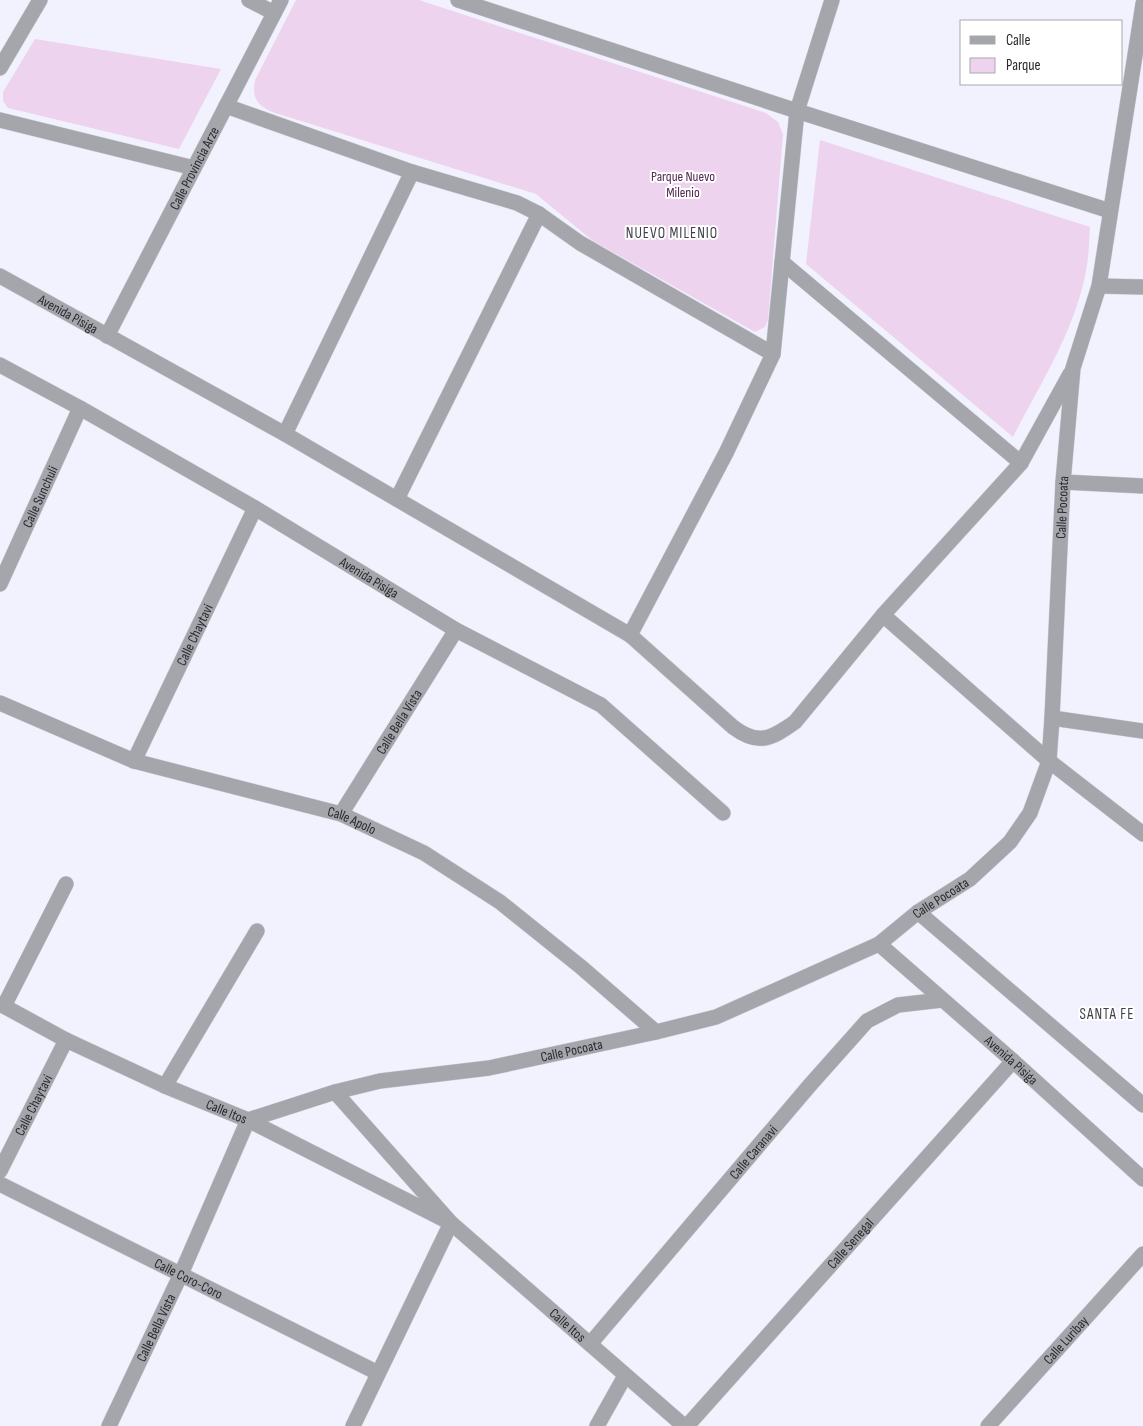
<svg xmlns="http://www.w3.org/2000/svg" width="1143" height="1426" font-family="'Sofia Sans Condensed',sans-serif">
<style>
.green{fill:#eed3ef}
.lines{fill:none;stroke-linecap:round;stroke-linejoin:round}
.minor-casing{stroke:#cdced9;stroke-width:16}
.minor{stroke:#a4a6ab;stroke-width:15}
.labels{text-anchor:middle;stroke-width:4;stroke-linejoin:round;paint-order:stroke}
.street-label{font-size:14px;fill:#29292e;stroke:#fff}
.park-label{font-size:14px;fill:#4f2751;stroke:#fff}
.neighbourhood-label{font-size:15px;letter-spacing:1px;fill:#40414a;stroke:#fff}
</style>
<rect width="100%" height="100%" fill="#f1f2fe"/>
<path class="green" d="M296 0H419L766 113 778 122 783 134 768 320 765 327 755 332 593 241 536 194 272 112C256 104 252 98 255 80Z
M35 39 221 69 179 149 8 108 3 101V92Z
M820 140 1090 227C1089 240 1089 253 1087 265 1077 328 1041 382 1013 437L806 264Z"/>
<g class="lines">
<defs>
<g id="minor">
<path d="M249 0 274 13"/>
<path d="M458 0 797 111 1110 211"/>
<path d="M0 68 40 0"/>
<path d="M226 106 412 172 517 203 539 214 580 243 773 354"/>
<path d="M0 120 194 168"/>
<path d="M782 262 1021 463"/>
<path id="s1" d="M0 276 285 434 630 635 733 727C758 746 771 739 795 722L883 615 1021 463 1070 374"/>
<path d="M1099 286 1143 287"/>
<path id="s2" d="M107 336 281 0"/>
<path id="s3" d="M0 365 80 408 255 508 456 630 601 705 723 813"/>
<path d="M285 434 412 172"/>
<path d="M1063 482 1143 486"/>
<path d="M397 499 539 214"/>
<path id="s4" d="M0 584 80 408"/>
<path d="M883 615 1049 761 1143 834"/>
<path d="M630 635 726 453 773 354 797 111 832 0"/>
<path id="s5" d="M0 703 134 761 341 814 424 853 500 902 581 967 656 1032"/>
<path d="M1052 718 1143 731"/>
<path id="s6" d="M134 761 255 508"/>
<path id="s7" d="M341 814 456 630"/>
<path d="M918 912 1143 1105"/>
<path id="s8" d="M879 944 1013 1061 1143 1179"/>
<path id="s9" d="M0 1004 66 1040 165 1086 248 1120 451 1223 353 1426"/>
<path d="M4 1006 66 884"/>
<path d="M165 1086 257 931"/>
<path id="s10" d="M335 1092 451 1223 684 1426"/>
<path id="s11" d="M0 1171 66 1040"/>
<path id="s12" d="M0 1184 378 1373"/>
<path id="s13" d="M590 1344 810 1085 867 1021 898 1005 942 1000"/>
<path id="s14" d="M109 1426 181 1274 248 1120 335 1092 380 1081 489 1068 656 1032 716 1017 879 944 918 912 970 879 1010 842 1030 813 1049 761 1052 718 1063 482 1073 368 1099 286 1143 4"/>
<path d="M597 1426 625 1376"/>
<path id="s15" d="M687 1426 1013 1061"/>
<path id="s16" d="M988 1426 1143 1254"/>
</g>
</defs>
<use href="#minor" class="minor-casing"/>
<use href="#minor" class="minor"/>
</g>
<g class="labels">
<g class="street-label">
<text dy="5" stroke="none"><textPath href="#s2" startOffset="189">Calle Provincia Arze</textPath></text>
<text dy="5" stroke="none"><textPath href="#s1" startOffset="78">Avenida Pisiga</textPath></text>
<text dy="5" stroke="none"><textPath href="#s4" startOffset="96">Calle Sunchuli</textPath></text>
<text dy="5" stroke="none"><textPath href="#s14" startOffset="1506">Calle Pocoata</textPath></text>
<text dy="5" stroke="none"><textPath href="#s3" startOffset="426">Avenida Pisiga</textPath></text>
<text dy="5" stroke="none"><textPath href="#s6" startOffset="140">Calle Chaytavi</textPath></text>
<text dy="5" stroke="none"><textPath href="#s7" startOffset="109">Calle Bella Vista</textPath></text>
<text dy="5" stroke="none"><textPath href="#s5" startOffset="372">Calle Apolo</textPath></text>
<text dy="5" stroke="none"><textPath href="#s14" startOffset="1072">Calle Pocoata</textPath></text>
<text dy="5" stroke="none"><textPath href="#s14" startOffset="668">Calle Pocoata</textPath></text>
<text dy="5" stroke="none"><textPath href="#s8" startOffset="176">Avenida Pisiga</textPath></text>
<text dy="5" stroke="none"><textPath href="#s11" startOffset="74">Calle Chaytavi</textPath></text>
<text dy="5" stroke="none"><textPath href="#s9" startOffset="251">Calle Itos</textPath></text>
<text dy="5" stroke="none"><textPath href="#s13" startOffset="252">Calle Caranavi</textPath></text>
<text dy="5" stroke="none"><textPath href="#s15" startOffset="245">Calle Senegal</textPath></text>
<text dy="5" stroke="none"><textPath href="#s12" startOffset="211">Calle Coro-Coro</textPath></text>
<text dy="5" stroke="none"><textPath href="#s10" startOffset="330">Calle Itos</textPath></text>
<text dy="5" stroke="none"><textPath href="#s14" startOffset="109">Calle Bella Vista</textPath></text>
<text dy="5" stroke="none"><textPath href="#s16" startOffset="116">Calle Luribay</textPath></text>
</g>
<g class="park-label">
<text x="683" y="181">Parque Nuevo<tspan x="683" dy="16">Milenio</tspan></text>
</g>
<g class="neighbourhood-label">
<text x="672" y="238">NUEVO MILENIO</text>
<text x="1107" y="1019">SANTA FE</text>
</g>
</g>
<rect x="960" y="20" width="162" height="65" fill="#ffffff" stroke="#a9a9ab"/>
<rect x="970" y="36" width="25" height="8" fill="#a4a6ab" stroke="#a9a9ab"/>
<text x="1006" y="45" font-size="15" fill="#29292e">Calle</text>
<rect x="970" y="58" width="25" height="15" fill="#eed3ef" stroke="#a9a9ab"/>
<text x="1006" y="70" font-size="15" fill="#29292e">Parque</text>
</svg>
